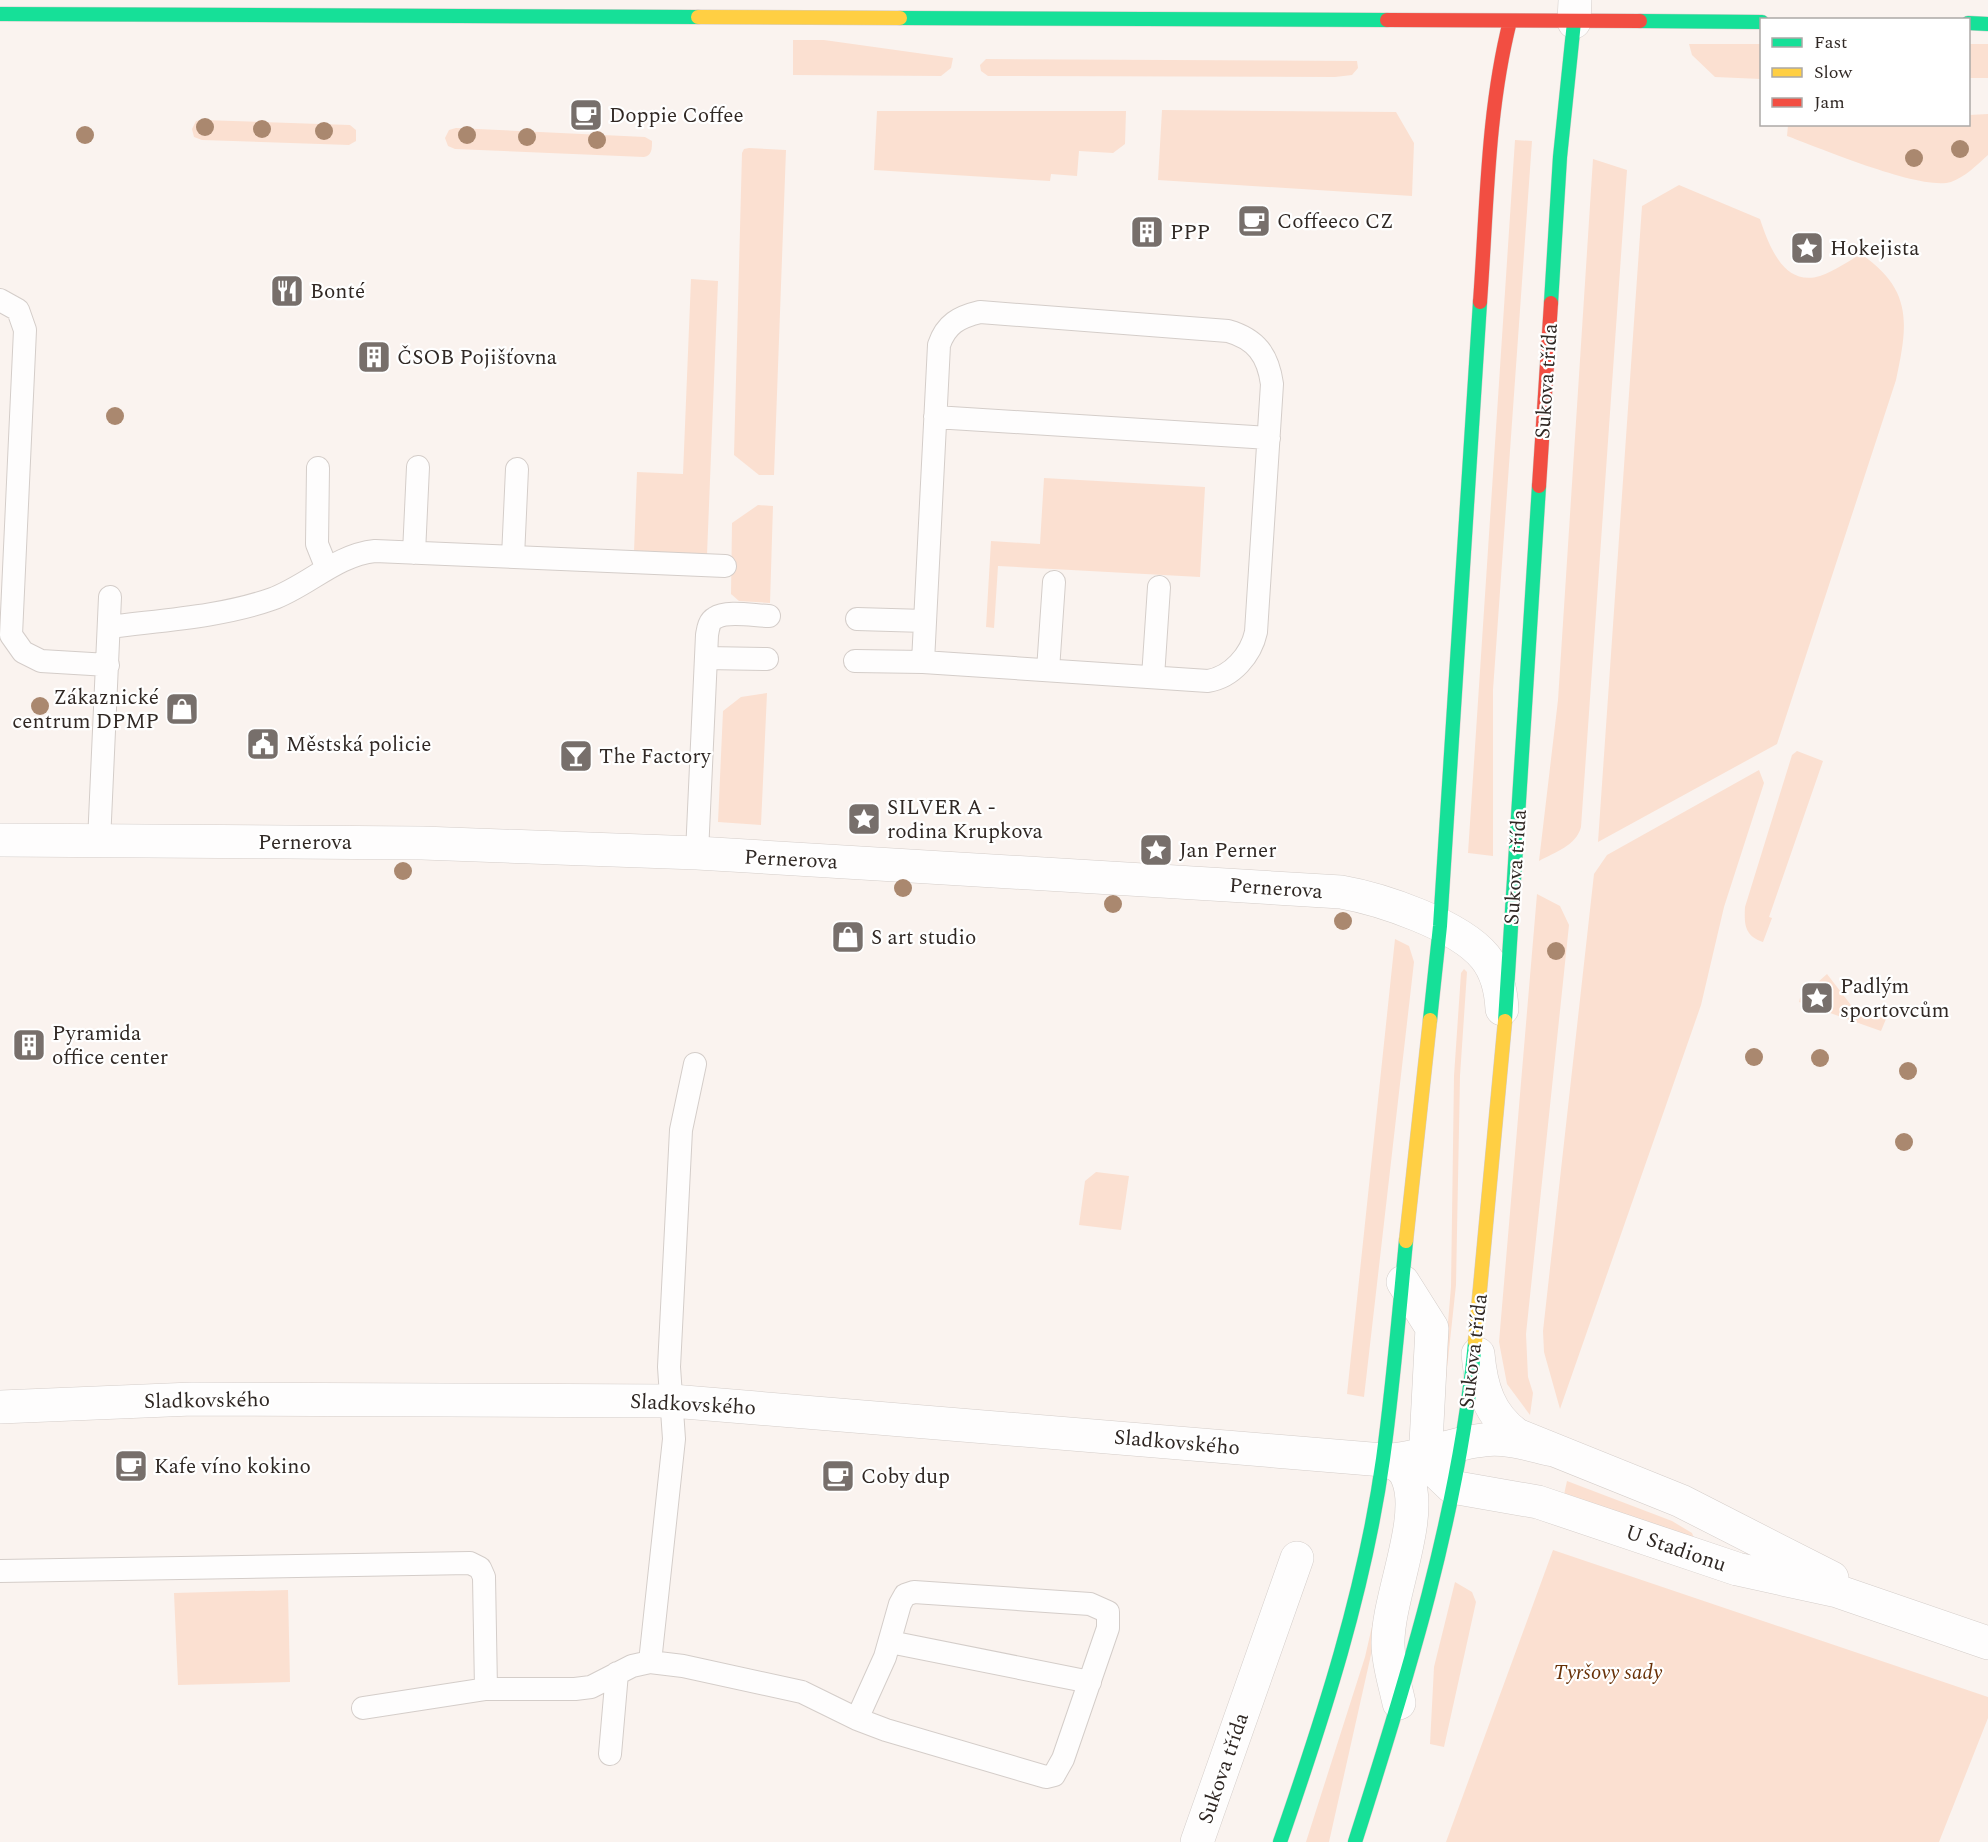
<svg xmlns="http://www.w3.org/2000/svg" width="1988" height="1842" font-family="Spectral,serif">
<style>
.green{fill:#fbe0d1}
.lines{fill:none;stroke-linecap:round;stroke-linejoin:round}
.lane-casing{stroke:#d4cdc9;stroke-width:24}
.street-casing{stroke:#d4cdc9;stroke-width:34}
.fast-casing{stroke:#d4cdc9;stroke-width:15}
.slow-casing{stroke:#d4cdc9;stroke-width:15}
.jam-casing{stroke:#d4cdc9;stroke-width:15}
.lane{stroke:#fefdfd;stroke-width:22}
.street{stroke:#fefdfd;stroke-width:33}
.fast{stroke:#16e098;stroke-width:14}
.slow{stroke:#ffcf43;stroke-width:14}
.jam{stroke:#f24e42;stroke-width:14}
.tree{fill:#aa886f}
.labels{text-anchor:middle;stroke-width:4.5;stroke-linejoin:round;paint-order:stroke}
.poi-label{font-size:21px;fill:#302824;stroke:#fff;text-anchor:start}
.street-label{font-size:21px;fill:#302824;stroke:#fff}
.park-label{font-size:21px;font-style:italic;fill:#683006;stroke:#fff}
</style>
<rect width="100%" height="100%" fill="#faf3ef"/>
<path class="green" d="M793 40H824L953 58 951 68 941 76 793 75Z
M1689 44H1761V79L1715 77 1692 55Z
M1969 44H1988V78H1969Z
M986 59 1357 61 1358 68 1352 75 1335 77 988 76 981 71 980 65Z
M1162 110 1396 112 1414 143 1412 196 1158 180Z
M877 111H1126L1125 144 1113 153 1079 151 1077 176 1051 174 1050 181 874 170Z
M1988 114V155C1977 165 1965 177 1951 182 1921 191 1820 148 1787 136L1788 125 1968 124 1969 115Z
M203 120 350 125 356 130V141L349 145 202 140 194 137 192 129 196 121Z
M456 128 645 137 652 141C652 148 652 156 644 157L455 149 448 146 445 138 449 130Z
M1515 140 1532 141 1493 690V856L1468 853Z
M749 148 786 150 774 475H759L734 455 742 153 744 149Z
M1593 159 1627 170 1581 827C1576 846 1555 852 1539 861L1558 700Z
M1679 185 1760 219C1769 246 1784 287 1820 276 1834 271 1849 261 1861 254 1913 290 1908 324 1896 380L1777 744 1598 842 1642 206Z
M691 279 718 281 707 555 634 552 637 472 683 474Z
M1044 478 1205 487 1200 577 998 566 994 628 986 627 991 541 1040 544Z
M758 505 773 506 770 603 739 601 731 594 732 523Z
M767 693 761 825 718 822 723 711 741 697Z
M1797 751 1823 761 1769 917 1772 918 1763 942C1745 936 1744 925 1745 907L1792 755Z
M1759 770 1764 783 1724 907 1701 1005 1560 1409 1544 1352 1543 1331 1594 874 1607 855Z
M1537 894 1560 906 1569 925 1526 1334 1528 1377 1533 1393 1530 1415 1507 1384 1499 1342Z
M1395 939 1409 946 1414 962 1364 1397 1347 1394Z
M1464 969 1467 972 1460 1076 1456 1285 1446 1378 1443 1381 1451 1287 1454 1076 1461 973Z
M1827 974 1854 1009 1886 1019 1881 1031 1799 1002 1800 998Z
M1096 1172 1129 1176 1121 1230 1079 1225 1085 1181Z
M1567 1481 1672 1521 1692 1533 1697 1546 1563 1499Z
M1553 1550 1988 1697V1718L1939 1842H1446Z
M1387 1561H1392L1329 1842H1306L1365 1657Z
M1455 1582 1472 1592 1476 1602 1444 1747 1430 1744 1434 1667Z
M288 1590 290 1682 178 1685 174 1593Z"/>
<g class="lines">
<defs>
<path id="lane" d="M0 300 18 310 25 330 11 635 23 652 41 661 108 665
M980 312 1228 331C1256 339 1268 355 1272 384L1256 632C1251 655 1232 677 1208 681L923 662 939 345C946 324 959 317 980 312Z
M935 417 1269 438
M318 468 317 544 327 569
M414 553 418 467
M513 557 517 469
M857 619 925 621
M109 627C163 620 221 617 272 599 308 586 336 555 375 551L725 566
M706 658 767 659
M855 661 923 662
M1048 670 1054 582
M1153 677 1159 587
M99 842 110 597
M697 853 707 635C708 629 709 621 715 618 727 610 755 616 769 616
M0 1571 470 1563 480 1568 484 1577 486 1689
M890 1642 1090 1682
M650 1662 674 1439 669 1367 681 1130 695 1064
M363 1708 486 1689H575L591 1687 632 1666 650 1662 683 1666 802 1692 857 1719 886 1730 1046 1777 1054 1775 1063 1759 1108 1628V1612L1090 1604 914 1592 905 1595 900 1604 885 1657 857 1719
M610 1754 617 1673"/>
<path id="street" d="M1574 22 1575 0
M0 840 422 843 697 853 1341 892C1381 899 1459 925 1485 957 1497 972 1501 990 1502 1009
M1403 1282 1432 1328 1426 1443 1431 1467 1452 1487 1538 1502 1737 1569 1837 1591 1988 1643
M1478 1354C1481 1387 1489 1415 1517 1435L1681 1501 1832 1578
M0 1407 192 1399 672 1401 1383 1460C1419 1460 1449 1443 1484 1440 1507 1437 1530 1445 1553 1450
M1383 1460C1395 1463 1404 1467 1408 1479 1424 1520 1387 1599 1388 1644 1388 1663 1395 1684 1399 1703
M1197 1842 1297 1558"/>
<path id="fast" d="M0 14 698 17
M900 18 1387 20
M1640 21 1762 22
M1968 23 1988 24
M1551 303 1560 157 1574 22
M1430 1020 1440 926 1480 302
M1505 1021 1539 486
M1280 1842C1323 1718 1365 1589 1383 1459 1393 1387 1399 1314 1406 1241
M1355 1842C1407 1679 1459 1513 1475 1342"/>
<path id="slow" d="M698 17 900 18
M1406 1241 1430 1020
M1475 1342 1505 1021"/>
<path id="jam" d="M1387 20 1640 21
M1480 302C1487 208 1487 112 1510 21
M1539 486 1551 303"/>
</defs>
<use href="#lane" class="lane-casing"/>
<use href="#street" class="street-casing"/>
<use href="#fast" class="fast-casing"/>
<use href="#slow" class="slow-casing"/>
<use href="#jam" class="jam-casing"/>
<use href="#lane" class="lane"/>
<use href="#street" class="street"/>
<use href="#fast" class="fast"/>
<use href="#slow" class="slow"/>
<use href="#jam" class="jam"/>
</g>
<g class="tree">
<circle cx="205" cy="127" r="9"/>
<circle cx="262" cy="129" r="9"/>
<circle cx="324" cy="131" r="9"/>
<circle cx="85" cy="135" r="9"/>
<circle cx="467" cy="135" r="9"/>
<circle cx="527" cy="137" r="9"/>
<circle cx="597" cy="140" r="9"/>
<circle cx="1960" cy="149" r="9"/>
<circle cx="1914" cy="158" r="9"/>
<circle cx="115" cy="416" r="9"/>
<circle cx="40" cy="706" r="9"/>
<circle cx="403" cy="871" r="9"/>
<circle cx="903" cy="888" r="9"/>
<circle cx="1113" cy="904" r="9"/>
<circle cx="1343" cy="921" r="9"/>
<circle cx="1556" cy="951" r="9"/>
<circle cx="1754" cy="1057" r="9"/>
<circle cx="1820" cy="1058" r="9"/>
<circle cx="1908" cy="1071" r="9"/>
<circle cx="1904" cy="1142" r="9"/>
</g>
<defs>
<symbol id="cafe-square" viewBox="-11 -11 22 22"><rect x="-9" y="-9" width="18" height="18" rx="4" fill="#776f6b" stroke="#fff"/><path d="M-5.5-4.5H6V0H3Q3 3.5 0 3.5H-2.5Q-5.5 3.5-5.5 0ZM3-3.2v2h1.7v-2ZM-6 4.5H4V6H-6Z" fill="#fff"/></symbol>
<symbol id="building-square" viewBox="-11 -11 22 22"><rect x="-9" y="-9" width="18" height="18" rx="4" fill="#776f6b" stroke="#fff"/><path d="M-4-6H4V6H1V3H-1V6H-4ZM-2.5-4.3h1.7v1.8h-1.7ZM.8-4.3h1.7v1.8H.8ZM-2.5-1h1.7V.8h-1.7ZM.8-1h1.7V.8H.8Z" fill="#fff"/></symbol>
<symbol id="sight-square" viewBox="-11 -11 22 22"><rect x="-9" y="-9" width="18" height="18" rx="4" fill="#776f6b" stroke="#fff"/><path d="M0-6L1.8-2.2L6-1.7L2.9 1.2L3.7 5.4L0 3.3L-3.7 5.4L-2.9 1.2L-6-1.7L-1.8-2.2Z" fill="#fff"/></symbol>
<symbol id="restaurant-square" viewBox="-11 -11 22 22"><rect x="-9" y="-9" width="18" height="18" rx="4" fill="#776f6b" stroke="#fff"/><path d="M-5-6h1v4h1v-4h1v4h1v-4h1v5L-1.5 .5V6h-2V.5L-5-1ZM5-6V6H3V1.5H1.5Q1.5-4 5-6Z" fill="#fff"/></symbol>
<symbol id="shop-square" viewBox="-11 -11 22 22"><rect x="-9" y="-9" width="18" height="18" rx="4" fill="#776f6b" stroke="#fff"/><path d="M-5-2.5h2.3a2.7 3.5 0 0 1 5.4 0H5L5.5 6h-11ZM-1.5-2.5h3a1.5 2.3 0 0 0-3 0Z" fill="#fff"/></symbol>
<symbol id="civic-square" viewBox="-11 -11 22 22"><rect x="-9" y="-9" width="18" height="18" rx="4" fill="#776f6b" stroke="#fff"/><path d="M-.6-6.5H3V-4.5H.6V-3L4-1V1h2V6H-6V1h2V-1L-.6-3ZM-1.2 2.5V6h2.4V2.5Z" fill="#fff"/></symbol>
<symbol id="bar-square" viewBox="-11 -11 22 22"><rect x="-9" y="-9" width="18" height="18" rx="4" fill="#776f6b" stroke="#fff"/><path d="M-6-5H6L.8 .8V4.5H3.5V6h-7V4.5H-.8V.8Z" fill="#fff"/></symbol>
</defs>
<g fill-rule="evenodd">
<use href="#cafe-square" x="567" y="96" width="38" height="38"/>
<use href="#cafe-square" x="1235" y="202" width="38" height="38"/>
<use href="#building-square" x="1128" y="213" width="38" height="38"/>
<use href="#sight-square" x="1788" y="229" width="38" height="38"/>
<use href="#restaurant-square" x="268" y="272" width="38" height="38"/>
<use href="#building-square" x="355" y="338" width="38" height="38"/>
<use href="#shop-square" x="163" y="690" width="38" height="38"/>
<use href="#civic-square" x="244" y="725" width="38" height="38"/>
<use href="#bar-square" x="557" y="737" width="38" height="38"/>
<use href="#sight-square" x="845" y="800" width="38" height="38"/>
<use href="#sight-square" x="1137" y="831" width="38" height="38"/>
<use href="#shop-square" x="829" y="918" width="38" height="38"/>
<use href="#sight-square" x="1798" y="979" width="38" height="38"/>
<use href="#building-square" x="10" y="1026" width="38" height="38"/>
<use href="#cafe-square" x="112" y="1447" width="38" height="38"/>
<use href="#cafe-square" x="819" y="1457" width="38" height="38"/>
</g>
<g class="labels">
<g class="poi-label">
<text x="609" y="122">Doppie Coffee</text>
<text x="1277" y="228">Coffeeco CZ</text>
<text x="1170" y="239">PPP</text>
<text x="1830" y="255">Hokejista</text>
<text x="310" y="298">Bonté</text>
<text x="397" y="364">ČSOB Pojišťovna</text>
<text x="159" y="704" text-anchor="end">Zákaznické<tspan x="159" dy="24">centrum DPMP</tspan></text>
<text x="286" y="751">Městská policie</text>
<text x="599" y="763">The Factory</text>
<text x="887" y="814">SILVER A -<tspan x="887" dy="24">rodina Krupkova</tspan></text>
<text x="1179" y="857">Jan Perner</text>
<text x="871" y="944">S art studio</text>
<text x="1840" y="993">Padlým<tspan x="1840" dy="24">sportovcům</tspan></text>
<text x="52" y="1040">Pyramida<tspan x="52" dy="24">office center</tspan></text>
<text x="154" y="1473">Kafe víno kokino</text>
<text x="861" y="1483">Coby dup</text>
</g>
<g class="street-label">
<text transform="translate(1546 381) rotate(-86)" y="7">Sukova třída</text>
<text x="305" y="849">Pernerova</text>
<text transform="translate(791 859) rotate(3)" y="7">Pernerova</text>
<text transform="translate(1515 867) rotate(-86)" y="7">Sukova třída</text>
<text transform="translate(1276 888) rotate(4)" y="7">Pernerova</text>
<text transform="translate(1473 1351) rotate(-83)" y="7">Sukova třída</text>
<text transform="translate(207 1400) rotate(-1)" y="7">Sladkovského</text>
<text transform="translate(693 1404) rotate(3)" y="7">Sladkovského</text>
<text transform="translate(1177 1442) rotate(5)" y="7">Sladkovského</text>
<text transform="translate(1676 1548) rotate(19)" y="7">U Stadionu</text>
<text transform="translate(1223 1768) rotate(-71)" y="7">Sukova třída</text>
</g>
<g class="park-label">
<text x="1608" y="1679">Tyršovy sady</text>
</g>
</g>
<rect x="1760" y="18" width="210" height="108" fill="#ffffff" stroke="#aca9a7" stroke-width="1.5"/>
<rect x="1772" y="38" width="30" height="9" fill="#16e098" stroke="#aca9a7" stroke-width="1.5"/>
<text x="1814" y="48" font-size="18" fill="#302824">Fast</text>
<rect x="1772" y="68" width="30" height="9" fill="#ffcf43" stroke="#aca9a7" stroke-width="1.5"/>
<text x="1814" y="78" font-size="18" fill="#302824">Slow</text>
<rect x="1772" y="98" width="30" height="9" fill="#f24e42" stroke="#aca9a7" stroke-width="1.5"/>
<text x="1814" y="108" font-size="18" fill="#302824">Jam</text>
</svg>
